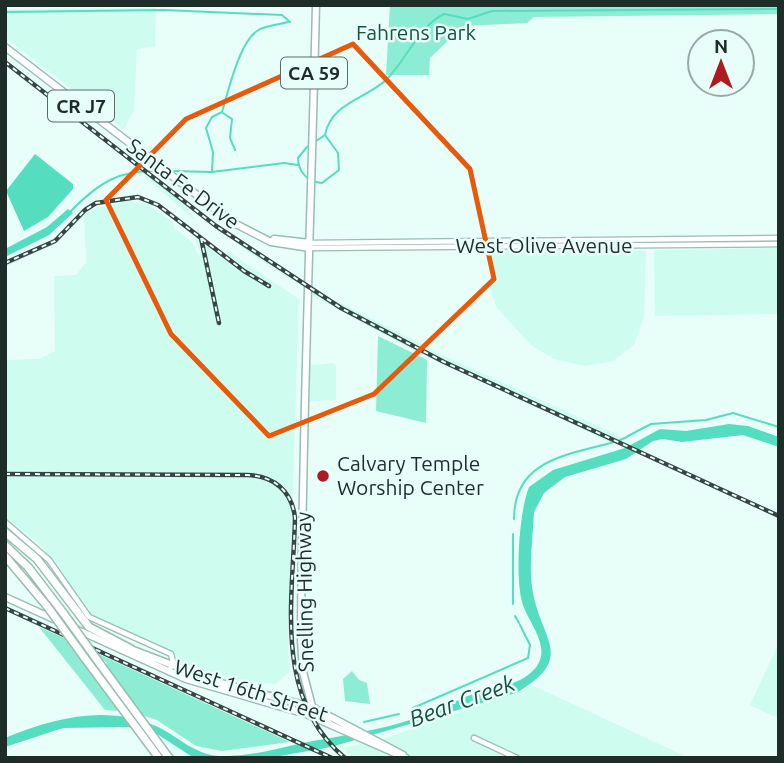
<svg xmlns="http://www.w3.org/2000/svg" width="784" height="763" font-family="Ubuntu,sans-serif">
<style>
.built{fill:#cefdf0;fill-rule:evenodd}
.green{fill:#8cedd4}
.water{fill:#55ddc0}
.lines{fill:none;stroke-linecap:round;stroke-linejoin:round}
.stream{stroke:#55ddc0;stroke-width:2}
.secondary-casing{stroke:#99bdb2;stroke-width:7}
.primary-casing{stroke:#99bdb2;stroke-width:9}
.highway-casing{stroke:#99bdb2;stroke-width:10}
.secondary{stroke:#fff;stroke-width:4.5}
.primary{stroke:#fff;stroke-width:6}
.highway{stroke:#fff;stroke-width:7}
.rail-casing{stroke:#374642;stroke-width:4.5}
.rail{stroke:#e8fef8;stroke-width:2;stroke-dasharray:5;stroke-linecap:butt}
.highway-bridge-casing{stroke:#99bdb2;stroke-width:10;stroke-linecap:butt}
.highway-bridge{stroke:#fff;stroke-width:7}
.marked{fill:none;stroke:#e8590c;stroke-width:5;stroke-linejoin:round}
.poi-dot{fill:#ad1a20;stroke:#e8fef8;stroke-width:2.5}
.labels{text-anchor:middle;stroke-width:5;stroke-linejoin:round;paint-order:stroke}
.shield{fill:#e8fef8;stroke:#5b6c67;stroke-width:2}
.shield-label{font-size:19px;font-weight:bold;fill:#1f2d29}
.park-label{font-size:21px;fill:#185145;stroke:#e8fef8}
.street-label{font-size:21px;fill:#1f2d29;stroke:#e8fef8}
.poi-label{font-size:21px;fill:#1f2d29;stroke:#e8fef8;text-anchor:start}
.water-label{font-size:23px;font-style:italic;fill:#154f43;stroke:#e8fef8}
</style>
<rect width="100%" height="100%" fill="#e8fef8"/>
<path class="built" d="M156 8 155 46 137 49 134 110 124 130 5 37V9Z
M148 172 234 236 301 281 303 287 257 258 184 204 196 221 145 177Z
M129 195 151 199 198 234 195 223 203 238 227 256V251L299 299 288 641 289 672 276 684 229 680 179 664 169 651 91 615 42 546 5 517V360L39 359 55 351 54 276 76 275 86 262 84 216 53 245 5 267V262L52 242 84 209 95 202ZM128 198 154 204 181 224 195 238 201 254 198 255 193 243 174 228 173 222 147 204 128 201 88 210 107 201Z
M779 248V314L655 316 654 251 657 250Z
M495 250 646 251 644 317 634 345 613 361 585 366 554 359 532 346 497 308 490 289 491 254Z
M313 289 451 359 620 436V441L612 443 403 345 313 296Z
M334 363 336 366V400L310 401V365Z
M779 643V719L750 705Z
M534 686 689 758H354L342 748 383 739Z"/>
<path class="green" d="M390 5H779V14L534 17 527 23 463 26 430 58 429 75H386Z
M378 336 427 360 426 423 376 411Z
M39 627 64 638 120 711 105 710Z
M94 652 290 742 222 751 196 746 157 720 141 715 105 666 107 663Z
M352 671 359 680 367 683 370 704 345 701 343 679Z"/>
<path class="water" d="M35 154 73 184V189L48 217 24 231 6 191Z
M68 209 73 213 49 235 5 257V249L47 227Z
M729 424 748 426 779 437V447L743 435 682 442 663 439 653 441 626 459 565 477 544 493 534 512C533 538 528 567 533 593 542 641 576 658 516 693L331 747 268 758H194L157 734 128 727 63 728 5 747V738C54 718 107 704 158 727 180 738 194 754 219 756 245 757 273 750 298 744 337 736 379 731 416 718 433 712 449 704 465 697 487 689 522 687 537 666 551 645 528 623 522 602 515 577 519 512 529 487L553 470 625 448 660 429 686 431Z"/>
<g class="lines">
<path class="stream" d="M5 12 164 10 282 15 290 22
M223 113 232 119 230 138 235 150
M325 135C331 102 367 99 387 79 406 60 419 26 444 14L468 19 492 11 779 9
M325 135 338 153 339 170 322 183C308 182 298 172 298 158L307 147Z
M172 171 212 172 284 163 298 165
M212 171 213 152 206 128 212 117 222 112C228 92 239 43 257 31 264 25 279 25 288 22
M70 212C99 182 120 169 163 171
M628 436 651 424 706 420 733 413 779 427
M620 440 627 437
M514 519C514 459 568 455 614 442
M513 604V534
M515 616 519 623
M413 708 528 658 530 645 520 625
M364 722 399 714"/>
<defs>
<path id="secondary" d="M310 243 779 238
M310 248 779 244
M5 522 49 560 89 617 171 654 173 662 169 672
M474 738 517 758"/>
<path id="primary" d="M316 5C311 218 302 428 301 640L303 672 313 710 330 724
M5 47 232 222 271 242 310 248
M274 239 310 243
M5 597 186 679 306 714 406 758
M128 648 217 682 312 707 403 755"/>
<path id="highway" d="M5 532 37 559 89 627 131 649
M5 545 28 567 64 614
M5 556 47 606
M84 657 159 758
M100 664 169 758"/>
</defs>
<use href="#secondary" class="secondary-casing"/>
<use href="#primary" class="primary-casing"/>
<use href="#highway" class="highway-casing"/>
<use href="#secondary" class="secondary"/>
<use href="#primary" class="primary"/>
<use href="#highway" class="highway"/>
<defs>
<path id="rail" d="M5 62 216 226 341 308 444 362 779 516
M201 238 219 323
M5 263 55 241 85 210 96 203 138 197 158 205 244 271 269 286
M5 474 247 475C274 476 292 491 295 518 293 601 273 698 345 758
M5 608 332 758"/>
</defs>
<use href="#rail" class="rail-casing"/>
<use href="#rail" class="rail"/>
<defs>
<path id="highway-bridge" d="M47 606 84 657
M64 614 100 664"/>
</defs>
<use href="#highway-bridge" class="highway-bridge-casing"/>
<use href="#highway-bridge" class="highway-bridge"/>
</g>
<path class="marked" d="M353 44 470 169 494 279 374 394 269 436 171 334 106 200 186 119Z"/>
<circle class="poi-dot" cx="323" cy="476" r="7"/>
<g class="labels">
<g class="shield">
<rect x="281" y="57.5" width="66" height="31" rx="5"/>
<rect x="48" y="90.5" width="66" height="31" rx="5"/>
</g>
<g class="shield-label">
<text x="314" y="80">CA 59</text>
<text x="81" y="113">CR J7</text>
</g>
<g class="park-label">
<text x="416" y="40">Fahrens Park</text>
</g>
<g class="street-label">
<text transform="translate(183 184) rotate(37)" y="7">Santa Fe Drive</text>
<text x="544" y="253">West Olive Avenue</text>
<text transform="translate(305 592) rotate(-91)" y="7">Snelling Highway</text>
<text transform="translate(251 691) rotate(18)" y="7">West 16th Street</text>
</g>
<g class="poi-label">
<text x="337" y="471">Calvary Temple<tspan x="337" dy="24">Worship Center</tspan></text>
</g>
<g class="water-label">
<text transform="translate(462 701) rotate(-20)" y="8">Bear Creek</text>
</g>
</g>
<rect width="784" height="763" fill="none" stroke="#1f2d29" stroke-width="14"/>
<g transform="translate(721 63)"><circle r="33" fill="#e8fef8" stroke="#98aaa5" stroke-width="2"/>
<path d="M0-5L12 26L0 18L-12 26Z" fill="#ad1a20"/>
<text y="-10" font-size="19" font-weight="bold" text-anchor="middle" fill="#1f2d29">N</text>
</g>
</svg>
